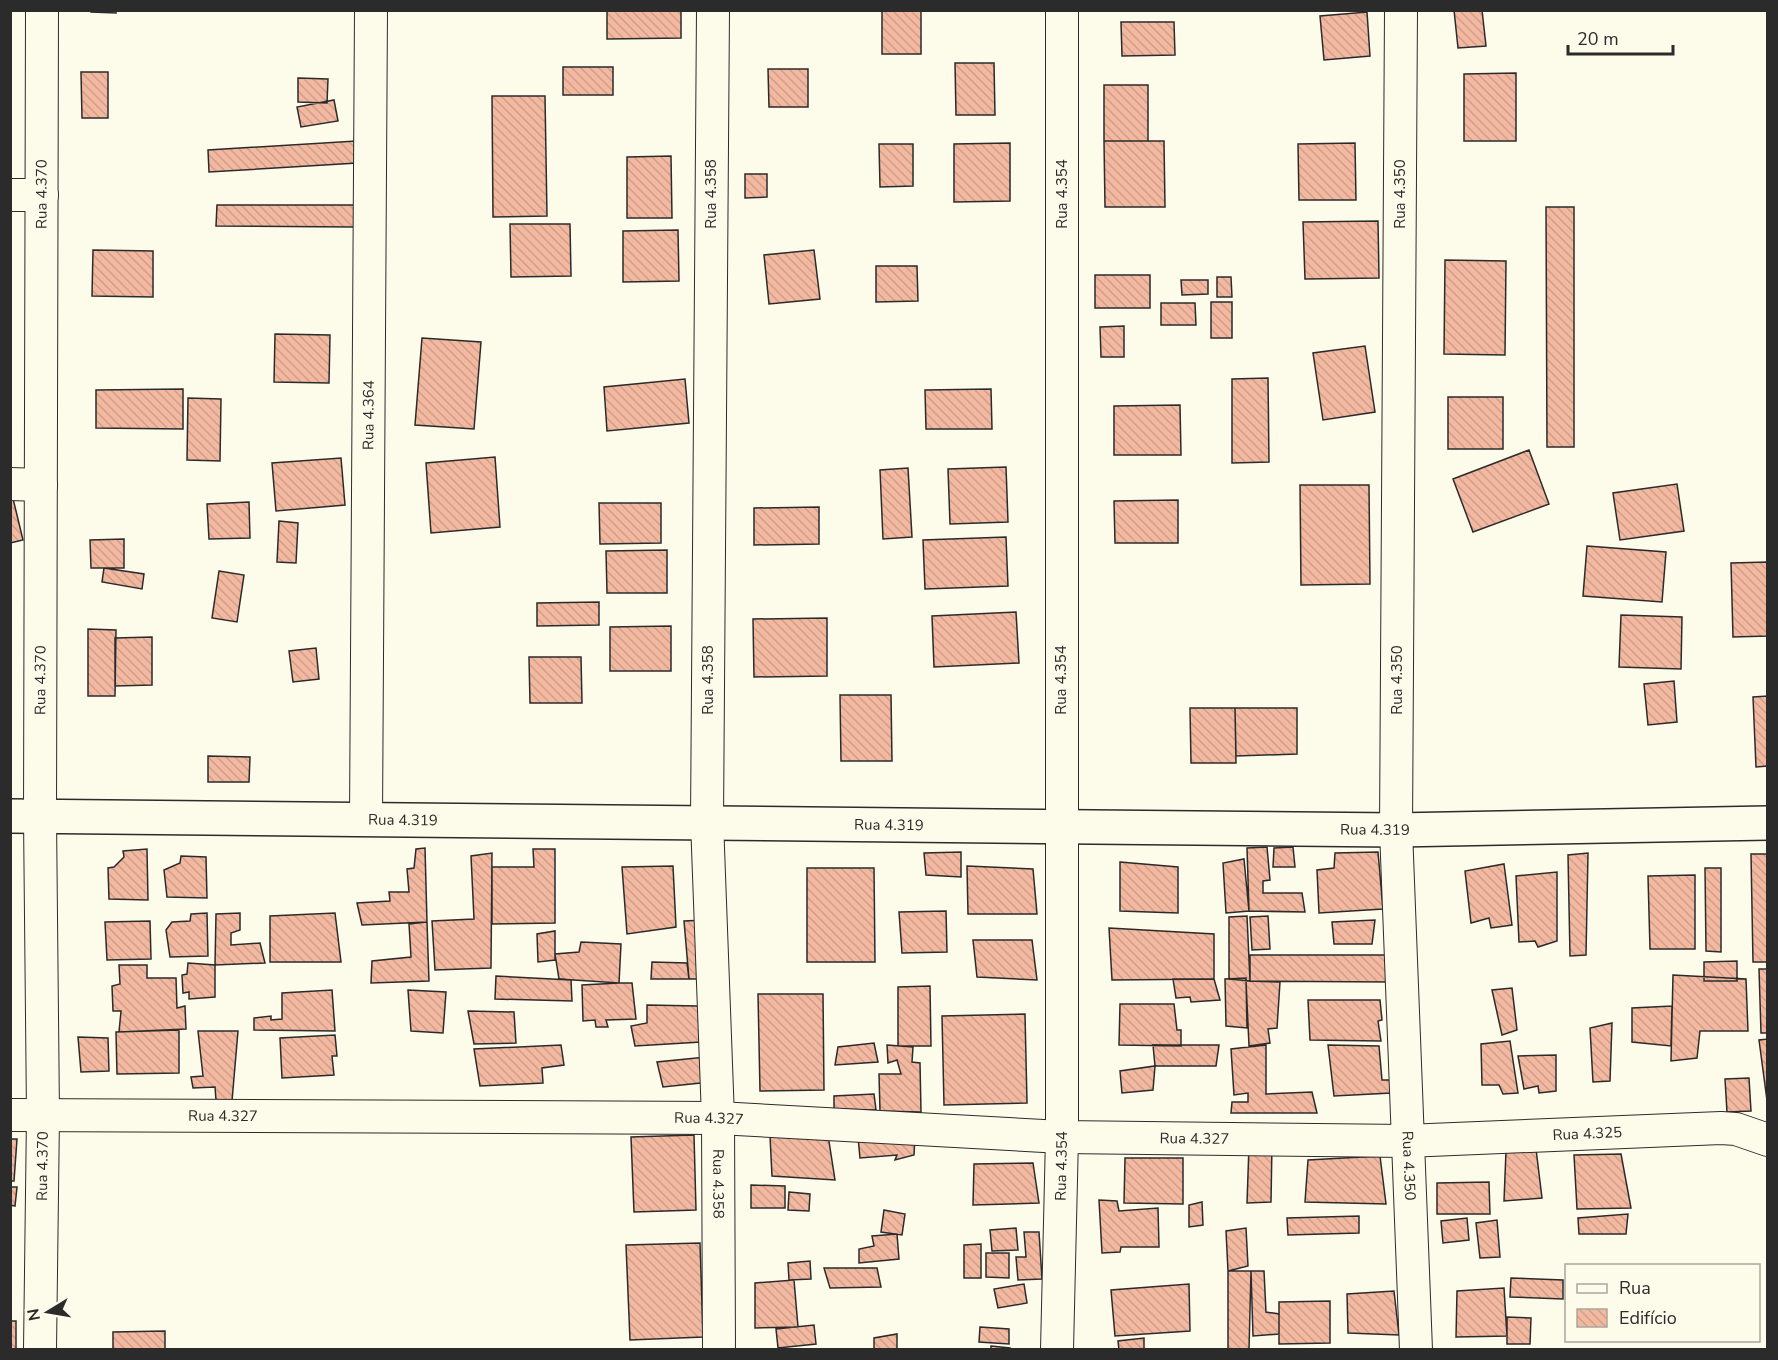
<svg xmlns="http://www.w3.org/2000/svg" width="1778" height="1360" font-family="'Nunito Sans',sans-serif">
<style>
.building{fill:url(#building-back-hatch);stroke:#2b2b2b;stroke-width:1.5}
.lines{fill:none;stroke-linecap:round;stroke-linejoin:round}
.minor-casing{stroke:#2b2b2b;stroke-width:34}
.tertiary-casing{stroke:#2b2b2b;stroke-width:36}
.minor{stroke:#fdfbea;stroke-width:32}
.tertiary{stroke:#fdfbea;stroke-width:33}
.labels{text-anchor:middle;stroke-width:4.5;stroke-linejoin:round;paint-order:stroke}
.street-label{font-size:15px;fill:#2b2b2b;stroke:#fdfbea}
</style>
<defs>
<pattern id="building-back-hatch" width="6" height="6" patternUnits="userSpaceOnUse" patternTransform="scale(1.5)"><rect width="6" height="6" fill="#f2b8a0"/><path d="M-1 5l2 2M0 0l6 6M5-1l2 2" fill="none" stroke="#d09e8a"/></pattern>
</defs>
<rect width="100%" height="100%" fill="#fdfbea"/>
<path class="building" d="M91 10H116V13L91 12Z
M607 10H681V38L607 39Z
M882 10H921V54H882Z
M1454 10H1482L1486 46 1458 48Z
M1367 12 1370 56 1324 60 1320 16Z
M1121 22H1174L1175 55 1122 56Z
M955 63H994L995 115H956Z
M563 67H613V95H563Z
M768 69H808V107H769Z
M81 72H108V118H82Z
M1516 73V141H1464V74Z
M298 78 328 79 327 103 298 102Z
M1104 85H1148V141H1104Z
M492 96H545L547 216 493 217Z
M334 100 338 121 301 127 297 107Z
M356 141 357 163 209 172 208 150Z
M1104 141H1164L1165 207H1105Z
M1010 143V201L954 202V144Z
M1355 143 1356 200H1299L1298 144Z
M879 144H913V186L880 187Z
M671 156 672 218H627V157Z
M745 174H767V197L745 198Z
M217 205H354V227L216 226Z
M1546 207H1574V447H1547Z
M1378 221 1379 278 1305 279 1303 222Z
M510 224H570L571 276 511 277Z
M678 230 679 281 623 282V231Z
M93 250 153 251V297L92 296Z
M814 250 820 299 769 304 764 255Z
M1445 260 1506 261 1505 355 1444 354Z
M876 266H917L918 301 876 302Z
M1095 275H1150V308H1095Z
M1217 277H1231L1232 297H1217Z
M1181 280H1208V294L1182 295Z
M1211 302H1232V338H1211Z
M1161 303H1195L1196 325H1161Z
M1124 326V357H1101L1100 327Z
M275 334 330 335 329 383 274 382Z
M422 338 481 342 474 429 415 425Z
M1365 346 1375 412 1323 420 1313 353Z
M1268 378 1269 462 1232 463V379Z
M685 379 689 423 607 431 604 387Z
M183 389V429L96 428V390Z
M991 389 992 429H926L925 390Z
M1448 397H1503V449H1448Z
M188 398 221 399 220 461 187 460Z
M1180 405 1181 455H1114V406Z
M1529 450 1549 504 1473 532 1453 479Z
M495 457 500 527 431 533 426 463Z
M341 458 345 505 276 511 272 463Z
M1006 467 1008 522 950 524 948 469Z
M908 468 912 537 883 539 880 470Z
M1677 484 1684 531 1620 540 1613 493Z
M1300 485H1369L1370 584 1301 585Z
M10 486 23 540 10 543Z
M1178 500V543H1115L1114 501Z
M249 502 250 538 209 539 207 504Z
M599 503H661V543L600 544Z
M819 507V544L754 545V508Z
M279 521 298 523 296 563 277 562Z
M1006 537 1008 586 925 589 923 540Z
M124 539V568H91L90 540Z
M1587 546 1666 552 1662 602 1583 596Z
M667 550V593H607L606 551Z
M1768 562V636L1733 637 1731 563Z
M104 568 144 574 142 589 102 582Z
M219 571 244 575 237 622 212 618Z
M599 602V625L537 626V603Z
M1016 612 1019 663 934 667 932 616Z
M1621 615 1682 617 1681 669 1619 667Z
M827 618V676L754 677 753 619Z
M671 626V671H610V627Z
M88 629 116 630 115 696H88Z
M152 637V685L115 686V638Z
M316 648 319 679 293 682 289 651Z
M529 657H581L582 703H530Z
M1674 681 1677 722 1648 725 1644 684Z
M840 695H891L892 761H841Z
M1768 696V766L1756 767 1753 697Z
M1190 708H1235L1236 763H1191Z
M1235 708H1297V754L1236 756Z
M208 756 250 757 249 782H208Z
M1267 847 1270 880 1263 881V893H1302L1305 912 1249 911 1247 848Z
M1293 847 1295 867H1273L1274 848Z
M425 848 427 922 362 925 357 903 390 901 389 892H409L407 869 414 868 416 849Z
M147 849 148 900 109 899 108 868 114 867 124 857 123 851Z
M533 849H555V923L492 924V867H534Z
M961 852V877L926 875 924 853Z
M1378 852 1383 909 1319 913 1317 870 1334 868 1335 853Z
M492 853 491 968 435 970 432 921 474 919 471 856Z
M1588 853 1586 955 1570 956 1568 855Z
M1751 854H1768V962H1753Z
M181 856 206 857 207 898 167 897 164 870 180 863Z
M1244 859 1249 911 1226 913 1223 863Z
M1120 862 1178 867V913L1120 911Z
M1504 864 1512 925 1491 928 1489 918 1471 923 1465 871Z
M673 866 676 927 627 934 622 867Z
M967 866 1033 869 1037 914H968Z
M807 868H874L875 962H807Z
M1705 868H1721V952L1706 951Z
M1557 872V941L1538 947 1535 941 1519 942 1516 876Z
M1695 875V949H1650L1648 876Z
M946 911 947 952 902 953 899 912Z
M207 913 208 956 170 957 166 930 172 922 190 921 191 914Z
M240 913V930L231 933V945L260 943 265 963 215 965 216 914Z
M335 913 341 962H270V916Z
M1247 916 1250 981 1229 979V917Z
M1268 916 1270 949 1252 950 1250 917Z
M705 920 707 979H689L684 921Z
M1375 920 1372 944H1334L1332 922Z
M150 921 151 959 107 960 105 922Z
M427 922 429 981 371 983 372 961 411 957 409 924Z
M1109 928 1214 934V979L1112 980Z
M555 931V960L538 962 537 934Z
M973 940H1032L1037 980 977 977Z
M581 942 621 944 619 983 559 979 555 954 579 952Z
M1250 955H1389L1392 982 1250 981Z
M1737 961V981H1704V962Z
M652 962 687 963 689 979H651Z
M188 963 215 965V997L189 999V992L183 993 182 975 187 974Z
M119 965H147V978H176L177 1008 185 1006 186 1029 119 1032 121 1011H113L112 986 120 984Z
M1759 969H1768V1033H1761Z
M1673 975 1746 979 1748 1031H1700L1697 1058 1671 1061Z
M496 976 571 980 572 1001 495 999Z
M1246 978 1247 1028 1226 1026 1225 979Z
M1173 979H1214L1220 1000 1191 1002 1190 997 1176 998Z
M1246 981 1280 982 1277 1028 1268 1029 1270 1043 1249 1046Z
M619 983H632L636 1019 606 1020 608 1027H596L595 1020 583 1021 582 985Z
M930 986 931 1046H898V987Z
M1512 988 1517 1030 1502 1035 1492 990Z
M332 990 335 1031 254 1030V1018L271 1016V1020L282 1019V993Z
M408 990 446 992 443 1033 411 1031Z
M758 994H823L824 1090 760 1091Z
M1308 1000H1380L1382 1020 1378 1021 1381 1041 1310 1040Z
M1120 1004H1174L1177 1030H1181V1046L1119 1045Z
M647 1005 698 1006 701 1042 635 1046 631 1026 647 1023Z
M1672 1006 1671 1046 1632 1042V1008Z
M468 1011 514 1012 516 1043 474 1044Z
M1025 1014 1027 1103 944 1105 942 1016Z
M1612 1023 1610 1081 1593 1082 1590 1028Z
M179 1030V1073L117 1074 116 1032Z
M198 1031H238L232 1101 216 1100 215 1087 193 1088 191 1077 203 1076Z
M335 1035 337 1056H332L334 1075 282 1078 280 1038Z
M78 1037 108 1038 109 1071 81 1072Z
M1768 1039V1108L1759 1040Z
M1510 1041 1518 1093 1503 1094 1499 1085H1482L1481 1044Z
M874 1043 878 1062 835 1065 838 1047Z
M561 1045 564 1065 542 1068 543 1083 480 1086 474 1049Z
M887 1045 913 1047 912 1062 920 1063 921 1112 880 1111 879 1074H901L897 1060 888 1063Z
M1153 1045H1219L1216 1066H1155Z
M1266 1045V1094L1312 1092 1317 1113H1231L1232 1102H1248V1093L1234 1095 1231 1049Z
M1328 1045 1379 1046 1382 1080H1390L1391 1093 1334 1096Z
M1556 1055V1091L1539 1093 1538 1086 1524 1089 1518 1056Z
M706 1057 710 1082 663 1087 657 1062Z
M1155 1066 1153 1090 1122 1093 1120 1071Z
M1749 1078 1751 1111 1727 1112 1725 1079Z
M874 1094 876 1110 834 1109V1096Z
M694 1135 696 1210 634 1212 631 1137Z
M828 1135 835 1180 772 1176 770 1136Z
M858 1137H915L914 1155 895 1160 897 1155 860 1158Z
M10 1139H17L14 1181H10Z
M1272 1144 1271 1202 1247 1203 1249 1146Z
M1536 1149 1542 1198 1504 1201 1506 1151Z
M1621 1154 1631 1208 1577 1209 1574 1155Z
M1380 1156 1386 1204 1305 1202 1308 1160Z
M1125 1158H1183V1204L1124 1203Z
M1033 1163 1039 1203 973 1205 974 1164Z
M1489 1182 1490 1214H1437V1183Z
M751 1185 785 1186V1208H751Z
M10 1187H17L15 1206 10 1205Z
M789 1192 810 1194 809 1211 788 1210Z
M1099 1200 1117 1201 1119 1211 1158 1208 1159 1247H1121L1120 1252 1102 1253Z
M1202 1202 1203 1225 1189 1227V1205Z
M884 1210 905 1214 902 1235 881 1232Z
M1628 1214 1626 1234H1579L1578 1218Z
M1359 1216V1233L1288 1235 1287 1218Z
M1467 1218 1469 1240 1443 1243 1441 1221Z
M1497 1220 1500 1257 1480 1258 1476 1223Z
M1016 1228 1018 1250 992 1251 990 1230Z
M1246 1228 1248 1266 1228 1271 1226 1231Z
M1024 1232H1039L1042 1279 1018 1280 1016 1257H1026Z
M897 1234 899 1259 859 1263V1249L874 1246 872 1236Z
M700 1243 703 1337 630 1340 626 1245Z
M981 1244V1278H964V1245Z
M986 1253H1009V1278L986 1277Z
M810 1261 811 1279 789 1280 788 1263Z
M824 1268H877L881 1287 830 1288Z
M1228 1271H1251L1249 1350H1228Z
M1251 1271H1264L1266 1312 1279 1314V1334L1253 1336Z
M1511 1278 1563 1280V1299L1510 1297Z
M794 1280 798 1327 755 1328V1283Z
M1024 1284 1027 1303 998 1308 994 1289Z
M1189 1284 1190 1331 1115 1336 1111 1290Z
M1504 1288 1507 1336 1456 1337 1457 1291Z
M1394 1291 1399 1335 1348 1333 1347 1294Z
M1330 1301V1343L1279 1344V1302Z
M1507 1317 1531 1318 1530 1344H1507Z
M10 1321H16V1350H10Z
M814 1325 816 1344 778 1348 776 1329Z
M980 1327 1009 1329V1344L979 1342Z
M165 1331V1350H113V1332Z
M897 1334V1350H874V1338Z
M1144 1338V1350H1119L1118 1341Z
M991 1346 1010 1348V1350H991Z"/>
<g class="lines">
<defs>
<g id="minor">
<path id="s1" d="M713 10 707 821 718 1118 719 1350"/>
<path id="s2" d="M1401 10 1396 830 1416 1350"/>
<path d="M10 195H42"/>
<path d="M10 484 41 485"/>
<path id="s3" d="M366 819 371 10"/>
<path id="s4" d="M10 1115 718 1118 1062 1137 1406 1141 1721 1128 1736 1129 1768 1140"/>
<path id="s5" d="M40 1350 43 1115 40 817 42 10"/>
<path id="s6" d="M1057 1350 1062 1137V10"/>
</g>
<g id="tertiary">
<path id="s7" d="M10 816 1396 830 1768 823"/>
</g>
</defs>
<use href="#minor" class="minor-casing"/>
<use href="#tertiary" class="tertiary-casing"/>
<use href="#minor" class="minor"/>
<use href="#tertiary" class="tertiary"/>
</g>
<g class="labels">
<g class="street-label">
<text dy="5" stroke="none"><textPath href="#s5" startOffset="1156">Rua 4.370</textPath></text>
<text transform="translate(711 194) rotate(-90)" y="5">Rua 4.358</text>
<text transform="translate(1062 194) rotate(-90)" y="5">Rua 4.354</text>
<text transform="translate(1400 194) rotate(-90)" y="5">Rua 4.350</text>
<text dy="5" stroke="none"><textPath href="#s3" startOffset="404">Rua 4.364</textPath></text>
<text dy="5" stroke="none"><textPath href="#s5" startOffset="670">Rua 4.370</textPath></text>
<text transform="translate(708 680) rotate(-90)" y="5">Rua 4.358</text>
<text transform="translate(1061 680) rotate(-90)" y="5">Rua 4.354</text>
<text transform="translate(1397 680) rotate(-90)" y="5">Rua 4.350</text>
<text dy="5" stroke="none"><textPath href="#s7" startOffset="393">Rua 4.319</textPath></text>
<text dy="5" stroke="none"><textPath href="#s7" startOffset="879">Rua 4.319</textPath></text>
<text dy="5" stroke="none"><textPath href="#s7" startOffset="1365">Rua 4.319</textPath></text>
<text dy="5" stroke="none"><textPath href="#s4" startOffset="213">Rua 4.327</textPath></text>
<text dy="5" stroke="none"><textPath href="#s4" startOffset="699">Rua 4.327</textPath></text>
<text dy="5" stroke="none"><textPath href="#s4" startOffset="1578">Rua 4.325</textPath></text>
<text dy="5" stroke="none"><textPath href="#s4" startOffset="1185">Rua 4.327</textPath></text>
<text dy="5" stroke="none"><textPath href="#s5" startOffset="184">Rua 4.370</textPath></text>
<text dy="5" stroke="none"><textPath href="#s6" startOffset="184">Rua 4.354</textPath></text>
<text dy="5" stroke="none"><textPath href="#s2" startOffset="1156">Rua 4.350</textPath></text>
<text dy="5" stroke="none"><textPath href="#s1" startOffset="1174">Rua 4.358</textPath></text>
</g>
</g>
<rect width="1778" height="1360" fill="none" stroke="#2b2b2b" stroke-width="24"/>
<rect x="1565" y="1264" width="195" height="78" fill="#fdfbea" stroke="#a9a89e" stroke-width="1.5"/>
<rect x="1577" y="1284" width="30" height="9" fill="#fdfbea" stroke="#a9a89e" stroke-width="1.5"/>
<text x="1619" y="1294" font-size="18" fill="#2b2b2b">Rua</text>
<rect x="1577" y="1309" width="30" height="18" fill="url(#building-back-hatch)" stroke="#a9a89e" stroke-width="1.5"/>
<text x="1619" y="1324" font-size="18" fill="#2b2b2b">Edifício</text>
<g transform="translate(48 1312) rotate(259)" stroke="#fdfbea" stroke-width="4.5" paint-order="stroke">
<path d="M0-4.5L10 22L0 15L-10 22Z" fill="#2b2b2b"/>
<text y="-9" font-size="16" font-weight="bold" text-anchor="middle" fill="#2b2b2b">N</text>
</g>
<path d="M1568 45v9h105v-9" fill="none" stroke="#2b2b2b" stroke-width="3"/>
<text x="1577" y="45" font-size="18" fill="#2b2b2b" stroke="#fdfbea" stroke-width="4.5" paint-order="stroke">20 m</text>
</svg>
